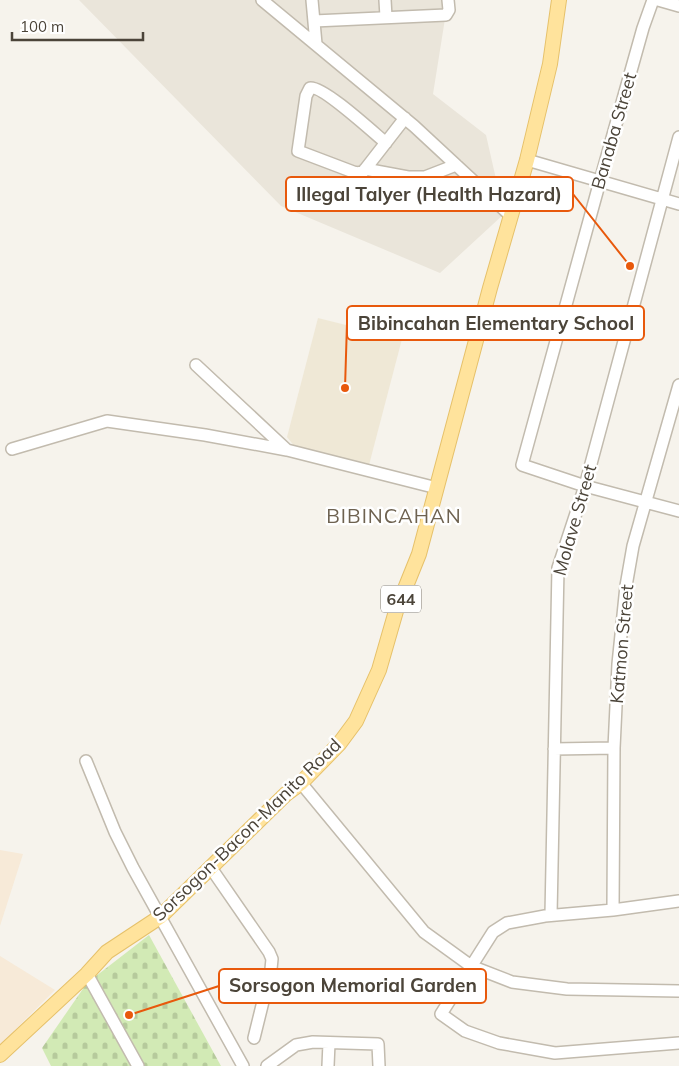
<svg xmlns="http://www.w3.org/2000/svg" width="679" height="1066" font-family="Mulish,sans-serif">
<style>
.residential{fill:#eae5da}
.commercial{fill:#f7ead8}
.education{fill:#efe8d6}
.cemetery{fill:url(#cemetery-stones)}
.lines{fill:none;stroke-linecap:round;stroke-linejoin:round}
.minor-casing{stroke:#c2bbae;stroke-width:14}
.major-casing{stroke:#e6c16a;stroke-width:16}
.minor{stroke:#fff;stroke-width:11}
.major{stroke:#ffe39c;stroke-width:14}
.labels{text-anchor:middle;stroke-width:5;stroke-linejoin:round;paint-order:stroke}
.shield{fill:#fff;stroke:#817c74;stroke-width:1}
.shield-label{font-size:16px;font-weight:bold;fill:#4b4439}
.street-label{font-size:18px;fill:#4b4439;stroke:#fff}
.quarter-label{font-size:20px;letter-spacing:1px;fill:#6e6250;stroke:#fff}
.leader{fill:none;stroke:#e8590c;stroke-width:2}
.callout-dot{fill:#e8590c;stroke:#fff;stroke-width:2}
.callout{fill:#fff;stroke:#e8590c;stroke-width:2}
.callout-label{font-size:19px;text-anchor:middle;font-weight:bold;fill:#4b4439}
</style>
<defs>
<pattern id="cemetery-stones" width="16" height="16" patternUnits="userSpaceOnUse" patternTransform="scale(1.25)"><rect width="16" height="16" fill="#d2eab5"/><path d="M2 7V4a2 2 0 0 1 4 0v3zM10 15v-3a2 2 0 0 1 4 0v3z" fill="#b6ca9c"/></pattern>
</defs>
<rect width="100%" height="100%" fill="#f6f3ec"/>
<path class="residential" d="M79 0H448L433 94 486 135 504 214 440 273 281 206Z"/>
<path class="commercial" d="M0 850 23 854 0 926Z
M0 956 55 990 0 1045Z"/>
<path class="education" d="M318 318 402 339 369 465 295 447 287 437Z"/>
<path class="cemetery" d="M149 935 221 1066H51L42 1048 87 983Z"/>
<g class="lines">
<defs>
<path id="minor" d="M262 0 414 126 511 216
M312 0 316 44
M385 0 386 17
M653 0 643 28 600 181 522 465 585 486 679 511
M658 0 679 6
M314 21 446 15 449 10 448 0
M386 143C374 133 322 85 310 88L306 96 298 151 356 173 363 172 405 118
M527 160 679 204
M365 169 408 177H425L456 165
M196 365 287 450
M12 449 107 421 205 435 287 450 437 488
M554 749 614 748
M86 761 115 832 133 868 243 1066
M301 783 424 932 471 966 512 982 567 989 679 991
M211 868 269 952 272 959 271 969 254 1038
M679 901 613 910 545 916 507 923 493 932 441 1014 465 1031 499 1043 555 1053 679 1043
M613 910 614 748 618 664 626 586 633 546 679 385
M551 915 558 568 585 486 679 137
M87 974 138 1066
M267 1066 296 1045 313 1042 378 1044 379 1066
M328 1066 329 1043"/>
<path id="major" d="M0 1055 87 974 107 952 160 917 286 794 301 783 339 744 356 721 379 670 396 611 419 554 490 288 527 160 550 64 559 0"/>
</defs>
<use href="#minor" class="minor-casing"/>
<use href="#major" class="major-casing"/>
<use href="#minor" class="minor"/>
<use href="#major" class="major"/>
</g>
<g class="labels">
<rect class="shield" x="381" y="585.5" width="40" height="27" rx="4"/>
<g class="shield-label">
<text x="401" y="605">644</text>
</g>
<g class="street-label">
<text transform="translate(614 131) rotate(-74)" y="6">Banaba Street</text>
<text transform="translate(575 520) rotate(-74)" y="6">Molave Street</text>
<text transform="translate(622 644) rotate(-85)" y="6">Katmon Street</text>
<text transform="translate(247 830) rotate(-44)" y="6">Sorsogon-Bacon-Manito Road</text>
</g>
<g class="quarter-label">
<text x="394" y="523">BIBINCAHAN</text>
</g>
</g>
<path class="leader" d="M630 266L573 194M345 388L347 323M129 1015L219 986"/>
<g class="callout-dot">
<circle cx="630" cy="266" r="5"/>
<circle cx="345" cy="388" r="5"/>
<circle cx="129" cy="1015" r="5"/>
</g>
<g class="callout">
<rect x="286" y="177" width="287" height="34" rx="5"/>
<rect x="347" y="306" width="297" height="34" rx="5"/>
<rect x="219" y="969" width="267" height="34" rx="5"/>
</g>
<g class="callout-label">
<text x="429" y="201">Illegal Talyer (Health Hazard)</text>
<text x="496" y="330">Bibincahan Elementary School</text>
<text x="353" y="992">Sorsogon Memorial Garden</text>
</g>
<path d="M12 32v8h131v-8" fill="none" stroke="#4b4439" stroke-width="2.5"/>
<text x="20" y="32" font-size="15" fill="#4b4439" stroke="#ffffff" stroke-width="4" paint-order="stroke">100 m</text>
</svg>
